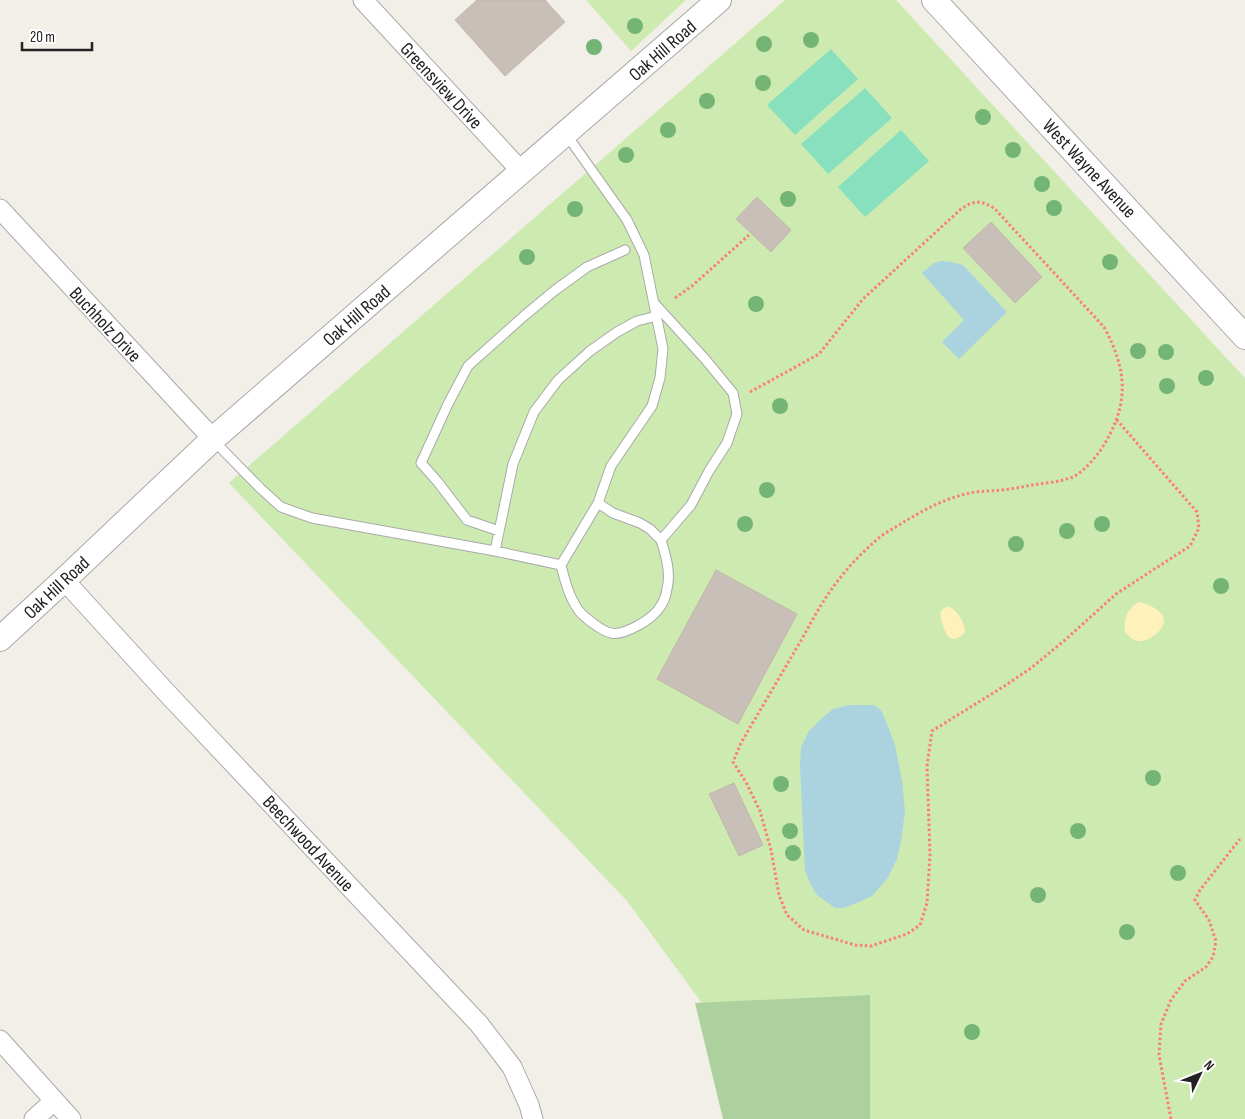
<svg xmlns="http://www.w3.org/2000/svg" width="1245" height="1119" font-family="'Sofia Sans Condensed',sans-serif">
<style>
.grass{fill:#cdebb0}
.forest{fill:#add19e}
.sand{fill:#fff1ba}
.pitch{fill:#88e0be}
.water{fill:#aad3df}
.building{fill:#c7bfb8;stroke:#c4b6ab}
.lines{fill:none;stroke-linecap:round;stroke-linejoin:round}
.service-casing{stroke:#a9a9a9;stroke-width:11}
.minor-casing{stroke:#a9a9a9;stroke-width:21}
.tertiary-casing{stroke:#a9a9a9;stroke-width:26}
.path{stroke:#fa8072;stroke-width:3;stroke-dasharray:2.5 2.5;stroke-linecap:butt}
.service{stroke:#fff;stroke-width:9}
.minor{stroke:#fff;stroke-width:19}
.tertiary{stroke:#fff;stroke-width:24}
.tree{fill:#74b475}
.labels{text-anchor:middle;stroke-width:4;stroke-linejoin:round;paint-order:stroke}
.street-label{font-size:19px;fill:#222;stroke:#fff}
</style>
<rect width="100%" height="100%" fill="#f2efe9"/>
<path class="grass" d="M586 0H686L631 51Z
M785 0H896L1245 378V1119H785L784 1115 627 901 229 483Z"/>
<path class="forest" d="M870 995V1119H723L695 1003Z"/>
<path class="sand" d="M1139 602C1148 604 1163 610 1164 620 1165 630 1148 643 1138 641 1132 640 1129 636 1125 632 1124 619 1127 608 1139 602Z
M946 607H950C959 613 964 621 965 632 954 645 946 638 943 625 941 621 940 616 941 612 942 609 943 609 946 607Z"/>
<path class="pitch" d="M831 49 858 79 795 135 767 105Z
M865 88 892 118 828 174 801 144Z
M901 130 929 161 865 217 838 187Z"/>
<path class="water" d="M942 261 952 262 963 265 1007 312 959 359 942 342 964 320 922 273 934 263Z
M850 705H874L881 710 885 719 895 745 902 781 905 811 901 841 897 859 887 879 872 896 857 903 844 908H835L817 895 812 887 805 871 800 767 801 747 809 731 821 719 833 709Z"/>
<path class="building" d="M477 0H545L565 22 505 76 455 20Z
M757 197 791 230 771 252 736 219Z
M991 222 1042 277 1015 303 963 248Z
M716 570 797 614 738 724 657 679Z
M734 783 763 845 739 856 709 794Z"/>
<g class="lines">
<defs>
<path id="service" d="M566 134 627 220 644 255 663 349 660 378 652 406 611 466 598 503 561 565C565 581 569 597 579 611 584 617 603 632 611 633 624 636 653 619 660 607 663 603 666 595 667 589 671 573 666 556 661 540L691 505 709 471 727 443 737 414 733 393 705 359 654 303
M213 440 260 488 281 507 312 518 495 551 561 565
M598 503 613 513 640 523 650 529 661 540
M499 531 467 520 437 481 421 463 448 404 468 366 524 316 554 291 587 267 625 250
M495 551 513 464 534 412 558 380 590 351 617 332 637 321 657 316"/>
<path id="minor" d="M363 0 521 171
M0 209 213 439
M64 580 165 691 479 1024 512 1067 529 1105 533 1119
M0 1040 71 1119
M34 1119 54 1101"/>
<path id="tertiary" d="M934 0 1245 337
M0 639 64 580 213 439 719 0"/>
</defs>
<use href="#service" class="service-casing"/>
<use href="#minor" class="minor-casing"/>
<use href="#tertiary" class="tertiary-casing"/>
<path class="path" d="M675 298 692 286 749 235
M750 392 819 354 863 299 961 209C974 200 982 200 995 209L1104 327C1129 373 1129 407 1100 451 1093 460 1083 472 1073 477 1060 482 1045 483 1032 485 1022 487 1012 489 1002 490 993 491 984 491 975 492 947 497 923 510 899 525 893 529 886 532 880 537 862 552 845 570 831 590 818 608 808 629 796 649 778 680 759 712 741 743L733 762 747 784 760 811 771 850 779 895 787 915 804 930 855 945 871 946 907 934 920 925 927 903 930 855 927 766 932 731 1006 685 1031 668 1065 640 1116 594 1190 546 1199 528 1197 512 1116 419
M1171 1119 1159 1055 1161 1024 1171 1000 1185 981 1206 967 1213 957 1216 941 1209 920 1195 900 1200 890 1240 839"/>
<use href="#service" class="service"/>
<use href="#minor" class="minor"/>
<use href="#tertiary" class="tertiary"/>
</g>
<g class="tree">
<circle cx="635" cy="26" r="8"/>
<circle cx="811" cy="40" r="8"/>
<circle cx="764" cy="44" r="8"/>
<circle cx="594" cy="47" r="8"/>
<circle cx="763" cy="83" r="8"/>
<circle cx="707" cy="101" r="8"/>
<circle cx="983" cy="117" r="8"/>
<circle cx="668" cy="130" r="8"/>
<circle cx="1013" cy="150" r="8"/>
<circle cx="626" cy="155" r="8"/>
<circle cx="1042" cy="184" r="8"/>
<circle cx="788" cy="199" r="8"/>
<circle cx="1054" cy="208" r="8"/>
<circle cx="575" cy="209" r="8"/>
<circle cx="527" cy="257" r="8"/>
<circle cx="1110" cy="262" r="8"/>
<circle cx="756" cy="304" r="8"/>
<circle cx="1138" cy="351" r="8"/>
<circle cx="1166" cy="352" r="8"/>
<circle cx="1206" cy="378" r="8"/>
<circle cx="1167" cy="386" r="8"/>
<circle cx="780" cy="406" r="8"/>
<circle cx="767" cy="490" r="8"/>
<circle cx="745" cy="524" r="8"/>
<circle cx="1102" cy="524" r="8"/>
<circle cx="1067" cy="531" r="8"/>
<circle cx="1016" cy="544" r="8"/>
<circle cx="1221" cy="586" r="8"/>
<circle cx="1153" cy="778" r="8"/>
<circle cx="781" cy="784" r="8"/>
<circle cx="790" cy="831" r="8"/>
<circle cx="1078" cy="831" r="8"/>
<circle cx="793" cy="853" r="8"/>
<circle cx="1178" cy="873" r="8"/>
<circle cx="1038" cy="895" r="8"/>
<circle cx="1127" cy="932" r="8"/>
<circle cx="972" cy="1032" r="8"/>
</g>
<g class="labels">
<g class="street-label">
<text transform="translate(662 50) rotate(-41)" y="7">Oak Hill Road</text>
<text transform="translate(442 85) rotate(47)" y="7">Greensview Drive</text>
<text transform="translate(1090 168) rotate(47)" y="7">West Wayne Avenue</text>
<text transform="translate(356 315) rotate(-41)" y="7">Oak Hill Road</text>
<text transform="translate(106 324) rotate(47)" y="7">Buchholz Drive</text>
<text transform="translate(56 587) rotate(-43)" y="7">Oak Hill Road</text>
<text transform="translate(309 843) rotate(47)" y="7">Beechwood Avenue</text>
</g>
</g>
<g transform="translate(1200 1074) rotate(47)" stroke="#ffffff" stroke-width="4" paint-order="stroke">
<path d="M0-4L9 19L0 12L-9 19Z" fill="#222222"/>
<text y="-8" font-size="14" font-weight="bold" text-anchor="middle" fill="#222222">N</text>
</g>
<path d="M22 42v8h70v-8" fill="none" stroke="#222222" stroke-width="2.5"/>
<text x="30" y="42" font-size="15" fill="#222222" stroke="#ffffff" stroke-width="4" paint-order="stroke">20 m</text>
</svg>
